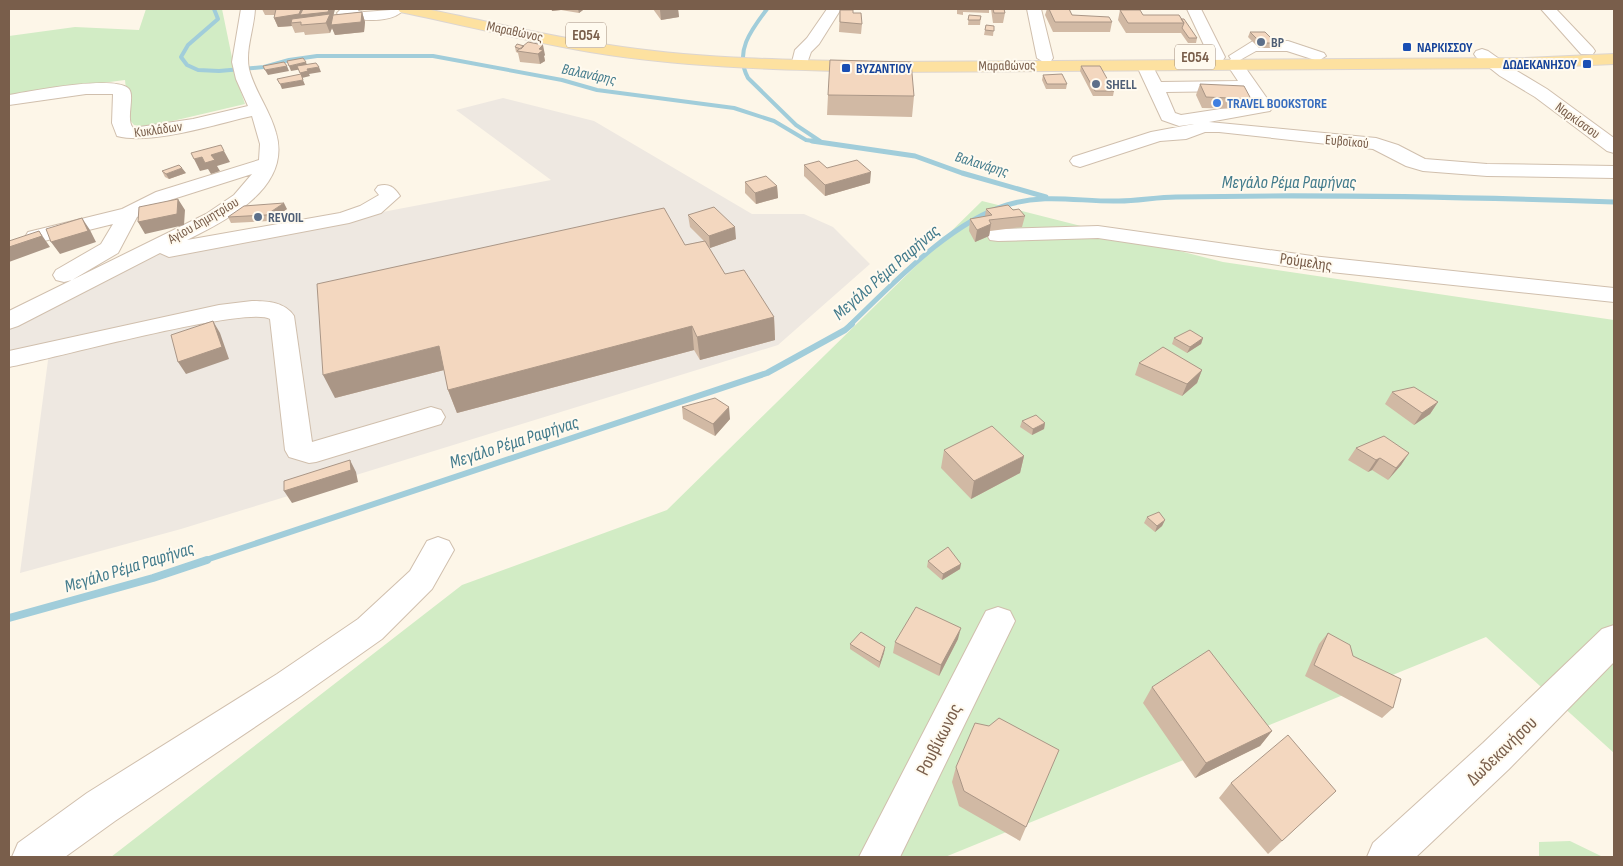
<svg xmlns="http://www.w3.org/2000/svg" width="1623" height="866" font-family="'Sofia Sans Condensed',sans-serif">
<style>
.industrial{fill:#eee8e1}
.green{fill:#d2ecc5}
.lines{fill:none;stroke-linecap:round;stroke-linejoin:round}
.stream-far3{stroke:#a1cdda;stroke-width:4}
.stream-far2{stroke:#a1cdda;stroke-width:5}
.stream-far1{stroke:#a1cdda;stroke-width:6}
.stream{stroke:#a1cdda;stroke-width:8}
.minor-casing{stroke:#d0bfad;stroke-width:2}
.major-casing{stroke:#dcd5d0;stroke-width:2}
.minor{fill:#fff;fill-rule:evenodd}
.major{fill:#fde1a0;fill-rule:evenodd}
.wall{fill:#d1b9a4}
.shaded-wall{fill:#aa9686}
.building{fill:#f3d7bf;stroke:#aa9686}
.service-dot{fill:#5c6f8a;stroke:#fffaef;stroke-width:2}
.transit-dot{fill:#1a4fb4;stroke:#fffaef;stroke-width:2}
.shop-dot{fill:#3f7fe0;stroke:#fffaef;stroke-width:2}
.labels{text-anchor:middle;stroke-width:4;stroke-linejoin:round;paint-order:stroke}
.far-street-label{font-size:14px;fill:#795e4b;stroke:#fffaef}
.far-service-label{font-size:14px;font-weight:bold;fill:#4e5e75;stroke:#fffaef;text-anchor:start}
.far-transit-label{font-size:14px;font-weight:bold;fill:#164399;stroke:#fffaef;text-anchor:start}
.far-shop-label{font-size:14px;font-weight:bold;fill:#366cbe;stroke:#fffaef;text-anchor:start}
.shield{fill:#fffaef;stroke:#a18d7c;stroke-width:1}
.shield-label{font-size:15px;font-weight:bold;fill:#795e4b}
.far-water-label{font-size:15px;font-style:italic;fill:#437b8c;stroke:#fffaef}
.street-label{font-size:16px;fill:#795e4b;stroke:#fffaef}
.water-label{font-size:18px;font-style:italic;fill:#437b8c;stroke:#fffaef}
.near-street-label{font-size:19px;fill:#795e4b;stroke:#fffaef}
</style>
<rect width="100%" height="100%" fill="#fdf6e8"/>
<path class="industrial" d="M503 98 594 121 752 214H804L833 227 870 264 778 345 181 529 20 573 50 345 9 351V328L146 257 551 180 456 110Z"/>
<path class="green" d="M146 9H222L236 77 245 104 147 127 134 125 129 119 125 80 9 95V36L75 27 139 30Z
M982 201 1223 262 1614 320V753L1486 637 945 857H111L462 585 667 510Z
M1570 841 1603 857H1539V842Z"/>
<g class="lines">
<path class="stream-far3" d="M214 9 218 19 188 45 181 57 187 65 198 70 219 71 264 67 289 60 317 56H433L562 80 597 90 734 108 774 121 806 140 820 142
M767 9C751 30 734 52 748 78L796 125 820 141"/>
<path class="stream-far2" d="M812 141 915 156 962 173 1046 197
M850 325C893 284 949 223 1007 205 1045 193 1081 202 1119 201 1138 201 1157 197 1176 197 1322 194 1468 197 1614 202"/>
<path class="stream-far1" d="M203 561 767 373 845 330 852 324"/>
<path class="stream" d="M9 618 153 578 207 560"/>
<defs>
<path id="minor" d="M241 9H255C254 29 245 50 249 69 255 92 270 110 276 133 292 187 228 220 187 240L340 213 360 206 379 195 375 190 378 186C389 183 394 187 400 196L381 213 349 223 169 257 160 253 18 326 9 329V311L206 214 234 195 252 174 170 200 137 217 118 253 72 280 64 282 56 280 53 275 56 270 101 244 113 224 36 243 28 242 25 237 28 232 122 209 156 192 259 160 260 144 252 116C216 124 152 145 117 136L112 123 113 94H86L9 105V95C31 91 112 75 128 88 136 94 125 119 133 128L193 119 248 106 236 79 232 62Z
M341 9H359L358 11 364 12 404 9C393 25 355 20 339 16L337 13Z
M827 9H841L819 44 811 52 805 69H793L791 66 795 50 807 38Z
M1027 9H1041L1053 58 1051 61 1045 63 1037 58Z
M1187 9H1201L1225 57 1223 60H1211Z
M1541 9H1556L1593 48 1595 51 1593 54H1581Z
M1253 41H1288L1324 53 1326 56 1318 61 1287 51H1256L1240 60 1273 107 1270 111 1264 112 1209 122 1376 138 1398 145 1425 159 1487 164 1614 166V178L1487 176 1423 171 1406 166 1373 149 1219 132H1205L1186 139 1160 141 1080 167 1073 165 1070 161 1073 157 1151 132 1194 124 1179 126 1162 120 1136 64 1138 61H1150L1161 82 1238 81 1226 63 1231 59 1229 56ZM1243 89 1253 104 1181 115 1175 113 1166 92 1236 91Z
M1482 49 1488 51 1512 68 1547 89 1614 138V153L1607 151 1535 97 1500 76 1476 57 1474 54 1476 51Z
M1098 226 1312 256 1614 288V302L1312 270 1098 238 998 241 990 240 987 235 990 230 998 229Z
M252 301C267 301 285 302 294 316L312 442 431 407 441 410 445 417 441 424 316 462 309 463 289 457 285 450 270 319C248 305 48 360 9 367V351L219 305Z
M438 537 449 541 454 550 432 589 382 639 301 696 115 821 65 857H12L18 843 87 793 277 674 358 619 410 571 427 541Z
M998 607 1010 611 1015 621 900 857H859L986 611Z
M1614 625V662L1509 769 1416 857H1367L1373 843 1483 743 1602 629Z"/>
<path id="major" d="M398 9H426C487 21 547 36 609 45 698 59 788 60 878 62L1525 58 1614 54V64L1525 68 878 72C788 70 698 68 609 55 541 45 473 27 405 13L400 12Z"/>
</defs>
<use href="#minor" class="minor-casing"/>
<use href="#major" class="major-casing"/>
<use href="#minor" class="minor"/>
<use href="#major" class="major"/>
</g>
<path class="wall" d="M262 9H335L333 15 362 12 365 22 364 32 335 35 332 28 330 33 305 35 304 32 295 33 292 26 278 27 274 18 275 15H265Z
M551 9H583V10L579 13 561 10 552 11Z
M653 9H678L679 17 661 20Z
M957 9H989V13L963 12V15L957 14Z
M991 9H1004L1005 13 1003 23H993Z
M1047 9H1076V10H1070L1072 15 1112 22 1110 32H1053L1045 15Z
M840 10 853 13 862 24 861 34 839 32Z
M1120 10 1143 15H1179L1197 38 1196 43H1188L1181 33H1126L1118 20Z
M969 15 981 16 980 25H968Z
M986 25 994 26 993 36 984 35Z
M1250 32 1276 43 1274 48H1259L1248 37Z
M515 47 545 55 544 56 545 61 540 64 520 62 518 53 516 52Z
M1081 66 1114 91 1113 96H1093L1080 71Z
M1043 75 1067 84 1066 89H1046L1042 80Z
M1200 84 1251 99 1247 109 1202 108 1196 95Z
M828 95 914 96 912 117 827 115Z
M804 165 827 168 870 183 825 196 804 176Z
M162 171 186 173 169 179 165 177Z
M745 182 777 186 778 198 756 204 745 193Z
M287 209 269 221 231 223 228 217Z
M986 209 1013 210 1025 216 1022 227 990 231 989 236 975 242 969 231 970 219 985 216Z
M688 215 736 239 710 248 708 246 725 274 774 317 775 340 700 360 694 350 457 413 448 390 444 370 335 398 685 245 704 241 690 227Z
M1174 338H1203L1201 344 1187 353 1172 344Z
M1139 363 1202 370 1197 383 1182 396 1135 375Z
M1392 392 1438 402 1430 414 1414 425 1385 404Z
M682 407 730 419 715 436 683 419Z
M1022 421 1045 423 1044 429 1032 435 1020 427Z
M1356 448 1409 453 1401 465 1388 480 1372 470 1368 472 1348 460Z
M944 450 1024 456 1020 473 971 499 941 468Z
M1147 517 1165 520 1162 526 1155 532 1144 523Z
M928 561 960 569 942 580 927 567Z
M1328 633 1353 656 1393 708 1382 718 1305 676 1319 644Z
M958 639 939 676 893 653 895 642Z
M850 644 885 647 884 653 879 668 850 649Z
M1152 687 1272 731 1260 746 1195 778 1143 703Z
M956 767 1026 827 1020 841 959 806 952 782Z
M1231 783 1336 791 1268 854 1219 798Z"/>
<path class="shaded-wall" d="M301 9H335L332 21 362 12 365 22 364 32 335 35 332 28 330 33 326 23 301 22 291 23 292 26 278 27 274 18Z
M552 9H561V10L552 11Z
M578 9H583V10L579 13Z
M669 9H678L679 17 661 20 660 10Z
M543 45 545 55 544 56 545 61 540 64 538 54 539 49Z
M306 62 308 68 291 71 289 66Z
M287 66 289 71 268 75 265 70Z
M319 67 321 72 309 74 310 76 302 78 300 73 307 69Z
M303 80 305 85 282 89 280 84Z
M224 151 230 162 217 166 220 171 211 174 208 169 200 171 194 159Z
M182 168 186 173 169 179 166 174Z
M871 172 870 183 825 196V185Z
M777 186 778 198 756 204 755 193Z
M178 199 185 210 184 225 145 234 138 222Z
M284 203 287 209 269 221 266 215Z
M82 218 90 230 96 242 60 254 51 242Z
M991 224 989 236 975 242 977 230Z
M735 227 736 239 710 248 709 236Z
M39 231 50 247 9 262V247Z
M774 317 775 340 700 360 697 337Z
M213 321 220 333 229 359 186 374 178 362Z
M692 326 694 350 457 413 448 390Z
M1203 338 1201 344 1187 353 1190 347Z
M439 346 448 369 335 398 323 375Z
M1202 370 1197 383 1182 396 1187 384Z
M1438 402 1430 414 1414 425 1422 413Z
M729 407 730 419 715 436 713 424Z
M1045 423 1044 429 1032 435 1033 429Z
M1409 453 1401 465 1388 480 1396 468Z
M1024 456 1020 473 971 499 974 481Z
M1380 458 1372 470 1368 472 1376 460Z
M350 460 356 472 358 482 292 503 284 491Z
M1165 520 1162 526 1155 532 1157 526Z
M961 564 960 569 942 580 943 574Z
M961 628 958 639 939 676 941 665Z
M885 647 884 653 879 668 880 662Z
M1272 731 1260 746 1195 778 1206 763Z"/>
<path class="building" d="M276 9H301L299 14 274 18Z
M303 9H329L328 12 300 15Z
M993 9H1004L1005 13H994Z
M1049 9H1069L1072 15 1109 17 1112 22H1055Z
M840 10H853V13H861L862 24 840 22Z
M1120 10H1140L1143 15H1179L1184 23H1128Z
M362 12 361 22 331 25 333 15Z
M330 14 326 23 301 25V22L291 23 292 19Z
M969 15 981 16 980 20H968Z
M1181 19H1184L1197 38H1189L1182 28 1184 23Z
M986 25 994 26V31L985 30Z
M1250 32H1265L1276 43H1261Z
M528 42 543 45 539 49 543 50 538 54 517 51Z
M517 44 524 46 521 49 515 47Z
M303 58 306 62 289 66 287 61Z
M830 60 911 62 914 96 828 95Z
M284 62 287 66 265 70 263 66Z
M316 63 319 67 307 69 308 71 300 73 297 66Z
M1081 66H1100L1114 91H1095Z
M301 74 303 80 280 84 277 79Z
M1062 74 1067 84H1047L1043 75Z
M1200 84 1244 86 1251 99 1206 97Z
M221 145 224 151 211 155 215 160 205 163 202 157 194 159 191 153Z
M857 160 871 172 825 185 804 165 819 161 827 168Z
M179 165 182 168 166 174 162 171Z
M766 176 777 186 755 193 745 182Z
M178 199 177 214 138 222 139 207Z
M284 203 266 215 228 217 244 206Z
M1008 205 1013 210 1019 209 1025 216 989 220 991 224 977 230 970 219 992 215 986 209Z
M714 207 735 227 709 236 688 215Z
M664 208 685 245 705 241 725 274 744 270 774 317 697 337 692 326 448 390 439 346 323 375 317 284Z
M82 218 88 231 51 242 46 229Z
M39 231 42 236 9 247V241Z
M213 321 222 347 178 362 171 335Z
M1190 330 1203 338 1190 347 1174 338Z
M1163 347 1202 370 1187 384 1139 363Z
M1414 387 1438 402 1422 413 1392 392Z
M715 398 729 407 713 424 682 407Z
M1036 415 1045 423 1033 429 1022 421Z
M992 426 1024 456 974 481 944 450Z
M1384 436 1409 453 1396 468 1380 458 1376 460 1356 448Z
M350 460 351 470 284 491V481Z
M1159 512 1165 520 1157 526 1147 517Z
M948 547 961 564 943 574 928 561Z
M916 607 961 628 941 665 895 642Z
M861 632 885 647 880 662 850 644Z
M1328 633 1350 645 1353 656 1401 679 1393 708 1314 665Z
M1209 650 1272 731 1206 763 1152 687Z
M999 718 1059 750 1026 827 964 791 956 767 975 723 989 726Z
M1288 735 1336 791 1282 841 1231 783Z"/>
<g class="service-dot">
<circle cx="1261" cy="42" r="5"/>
<circle cx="1096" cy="84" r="5"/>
<circle cx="258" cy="217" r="5"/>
</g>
<g class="transit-dot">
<rect x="1402" y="42" width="10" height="10" rx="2.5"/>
<rect x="1582" y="59" width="10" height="10" rx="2.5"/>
<rect x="841" y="63" width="10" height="10" rx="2.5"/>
</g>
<circle class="shop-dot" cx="1217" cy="103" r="5"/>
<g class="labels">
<g class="far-street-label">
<text transform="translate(515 31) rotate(12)" y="5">Μαραθώνος</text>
<text transform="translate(1007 65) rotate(-1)" y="5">Μαραθώνος</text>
<text transform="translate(1578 120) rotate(36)" y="5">Ναρκίσσου</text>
<text transform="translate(158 129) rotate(-8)" y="5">Κυκλάδων</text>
<text transform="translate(1347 141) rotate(5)" y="5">Ευβοϊκού</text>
<text transform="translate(203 220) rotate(-30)" y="5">Αγίου Δημητρίου</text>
</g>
<g class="far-service-label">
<text x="1271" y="47">BP</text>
<text x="1106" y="89">SHELL</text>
<text x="268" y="222">REVOIL</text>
</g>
<g class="far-transit-label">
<text x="1417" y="52">ΝΑΡΚΙΣΣΟΥ</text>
<text x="1577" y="69" text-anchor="end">ΔΩΔΕΚΑΝΗΣΟΥ</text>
<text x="856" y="73">ΒΥΖΑΝΤΙΟΥ</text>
</g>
<g class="far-shop-label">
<text x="1227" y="108">TRAVEL BOOKSTORE</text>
</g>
<g class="shield">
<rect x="566" y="22.5" width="40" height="25" rx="4"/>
<rect x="1175" y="44.5" width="40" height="25" rx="4"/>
</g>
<g class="shield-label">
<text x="586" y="40">ΕΟ54</text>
<text x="1195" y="62">ΕΟ54</text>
</g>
<g class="far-water-label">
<text transform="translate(589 74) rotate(12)" y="5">Βαλανάρης</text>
<text transform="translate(982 164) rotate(17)" y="5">Βαλανάρης</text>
</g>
<g class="street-label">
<text transform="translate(1306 261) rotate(8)" y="6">Ρούμελης</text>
</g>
<g class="water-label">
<text x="1289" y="188">Μεγάλο Ρέμα Ραφήνας</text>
<text transform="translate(886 272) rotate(-41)" y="6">Μεγάλο Ρέμα Ραφήνας</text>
<text transform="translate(514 442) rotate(-18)" y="6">Μεγάλο Ρέμα Ραφήνας</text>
<text transform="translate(129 567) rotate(-17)" y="6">Μεγάλο Ρέμα Ραφήνας</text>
</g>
<g class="near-street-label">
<text transform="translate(938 739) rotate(-63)" y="7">Ρουβίκωνος</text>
<text transform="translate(1501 750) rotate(-44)" y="7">Δωδεκανήσου</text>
</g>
</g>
<rect width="1623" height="866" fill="none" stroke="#795e4b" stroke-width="20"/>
</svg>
